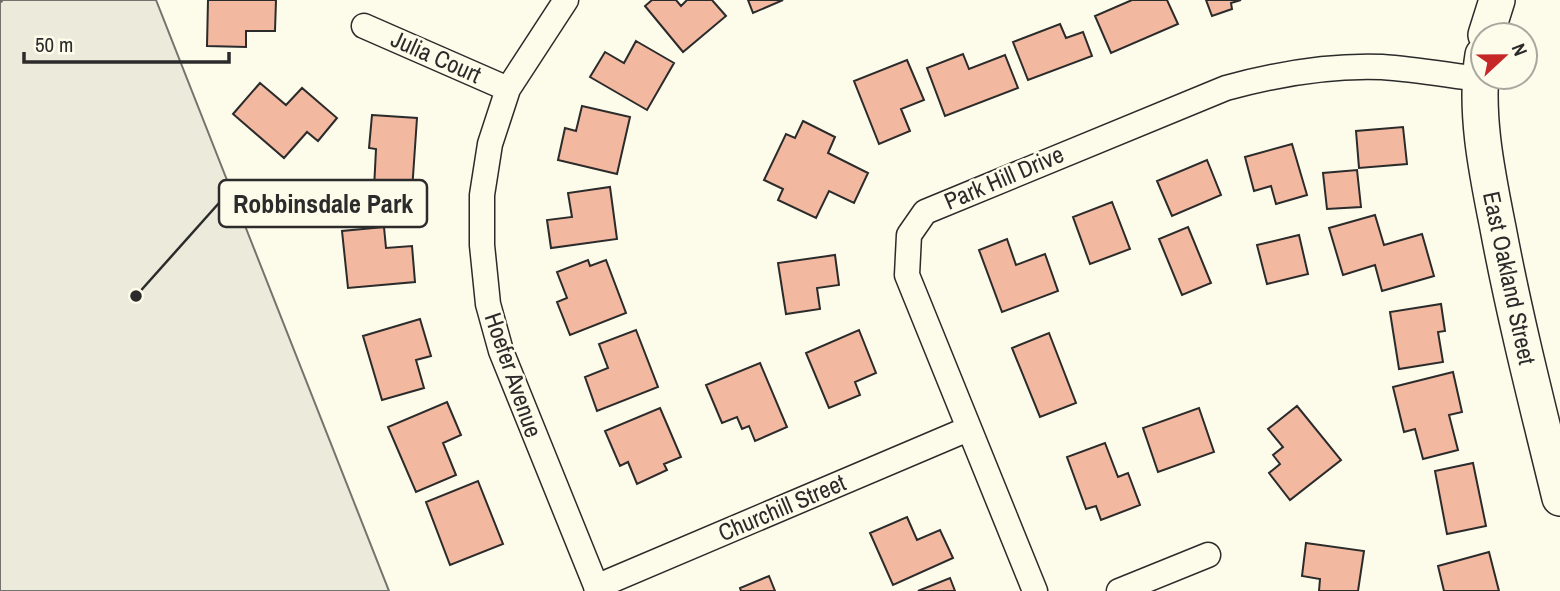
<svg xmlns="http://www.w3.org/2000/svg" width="1560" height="591" font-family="'Archivo Narrow',sans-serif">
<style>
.green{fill:#ecebdb;stroke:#74746e;stroke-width:2}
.building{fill:#f2b8a0;stroke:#2b2b2b;stroke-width:2}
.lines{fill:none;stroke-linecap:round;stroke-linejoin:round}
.street-casing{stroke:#2b2b2b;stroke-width:27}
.secondary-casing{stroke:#2b2b2b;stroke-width:38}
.path{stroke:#6a6964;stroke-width:4.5;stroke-dasharray:5 3.5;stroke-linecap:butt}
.street{stroke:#fdfbea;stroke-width:24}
.secondary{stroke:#fdfbea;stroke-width:35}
.labels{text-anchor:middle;stroke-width:5;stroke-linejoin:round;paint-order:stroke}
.street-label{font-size:24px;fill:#2b2b2b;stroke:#fdfbea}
.leader{fill:none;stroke:#2b2b2b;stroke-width:2.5}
.callout-dot{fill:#2b2b2b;stroke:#fdfbea;stroke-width:2.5}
.callout{fill:#fdfbea;stroke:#2b2b2b;stroke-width:2.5}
.callout-label{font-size:26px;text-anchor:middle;font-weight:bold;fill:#2b2b2b}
</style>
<rect width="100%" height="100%" fill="#fdfbea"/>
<path class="green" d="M0 0H156L389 591H0Z"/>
<path class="building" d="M208 0H276L275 31H246V47L207 46Z
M652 0H676L681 6 687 0H712L726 16 683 52 645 6Z
M748 0H783L753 13Z
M1132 0H1167L1178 24 1111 53 1095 16Z
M1206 0H1241L1231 3 1232 9 1212 16Z
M1060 24 1066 38 1083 32 1092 56 1028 80 1013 42Z
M636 41 674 63 647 110 590 77 605 52 624 63Z
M963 54 969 69 1005 55 1018 88 945 116 927 68Z
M907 60 924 100 901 109 910 131 879 144 854 81Z
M260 83 286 105 302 88 337 118 318 141 307 132 284 158 233 114Z
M582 106 630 117 617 174 558 160 565 128 576 131Z
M372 115 417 118 412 191 374 189 376 149 369 148Z
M803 121 835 137 828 153 868 173 854 203 829 191 816 218 778 200 783 189 764 180 786 134 795 138Z
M1403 127 1407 164 1359 168 1356 131Z
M1292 144 1307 195 1276 204 1271 186 1254 191 1245 157Z
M1207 160 1221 195 1172 216 1157 181Z
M1357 170 1361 207 1327 209 1323 173Z
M610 187 617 239 551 248 547 220 572 217 568 193Z
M1112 202 1130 249 1090 264 1073 217Z
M1375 215 1384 245 1422 234 1434 276 1382 291 1375 265 1343 275 1329 228Z
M384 227 386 248 412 246 415 282 348 288 342 231Z
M1188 227 1211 283 1182 295 1159 239Z
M1299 235 1308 274 1267 284 1257 245Z
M1007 239 1016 265 1045 254 1058 291 1002 312 979 250Z
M835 255 839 285 817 288 820 309 786 314 778 263Z
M588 260 590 266 606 260 626 313 570 335 557 302 567 298 557 272Z
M1441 304 1445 331 1438 332 1443 362 1399 369 1390 312Z
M420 319 431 356 416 360 424 388 382 400 363 336Z
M636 330 658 387 597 411 585 377 608 368 599 344Z
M859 330 876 373 855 382 860 395 829 408 806 353Z
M1049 333 1076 403 1040 417 1012 348Z
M760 363 787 427 755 441 749 426 742 429 737 417 722 423 706 385Z
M1453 372 1462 412 1449 415 1458 450 1423 459 1415 429 1404 432 1393 387Z
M447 402 461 435 443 443 456 475 416 492 388 427Z
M1297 406 1341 460 1290 500 1269 473 1280 464 1273 455 1283 447 1268 429Z
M660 408 681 457 664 464 667 470 637 484 628 462 620 466 605 431Z
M1199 408 1214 452 1158 472 1143 428Z
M1105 443 1118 477 1128 473 1140 505 1101 520 1096 506 1086 509 1067 457Z
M1473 463 1486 526 1447 534 1435 471Z
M478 481 503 544 450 565 426 502Z
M907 517 917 540 940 530 953 558 893 585 870 533Z
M1306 543 1364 551 1358 591H1319L1320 579 1302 576Z
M1489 552 1499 591H1444L1438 566Z
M769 576 775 591H741L740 588Z
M950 578 955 591H918Z"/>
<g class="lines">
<defs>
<path id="street" d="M566 0 508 89 490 144 482 195V245L488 304 501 351 598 591
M364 26 508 89
M596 587 968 429
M1035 591 907 275 909 235 925 212 1226 88C1277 74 1329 65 1382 67 1414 69 1447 75 1479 79
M1119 591 1208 555"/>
<path id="secondary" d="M1486 35 1497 0
M1483 55C1474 111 1487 173 1498 228 1515 319 1538 408 1560 498"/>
</defs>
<use href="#street" class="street-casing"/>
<use href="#secondary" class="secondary-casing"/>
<path class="path" d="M0 2 1 0"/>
<use href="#street" class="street"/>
<use href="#secondary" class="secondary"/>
</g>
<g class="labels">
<g class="street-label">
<text transform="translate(436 57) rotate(24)" y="8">Julia Court</text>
<text transform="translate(1004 178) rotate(-23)" y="8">Park Hill Drive</text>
<text transform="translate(1509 278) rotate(78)" y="8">East Oakland Street</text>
<text transform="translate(513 375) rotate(71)" y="8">Hoefer Avenue</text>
<text transform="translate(782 508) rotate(-23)" y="8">Churchill Street</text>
</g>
</g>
<path class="leader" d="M136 296L219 203"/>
<circle class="callout-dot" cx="136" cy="296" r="7"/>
<rect class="callout" x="219" y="180" width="208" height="47" rx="7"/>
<g class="callout-label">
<text x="323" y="213">Robbinsdale Park</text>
</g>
<g transform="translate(1504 56) rotate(68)"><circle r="33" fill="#fdfbea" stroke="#a9a89e" stroke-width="2"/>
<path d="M0-5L12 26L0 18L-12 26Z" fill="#c62828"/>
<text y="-10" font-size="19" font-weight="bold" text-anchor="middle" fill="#2b2b2b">N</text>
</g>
<path d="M24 52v10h205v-10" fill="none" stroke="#2b2b2b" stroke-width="3.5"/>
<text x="35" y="52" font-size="21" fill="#2b2b2b" stroke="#fdfbea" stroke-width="5" paint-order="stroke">50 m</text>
</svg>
